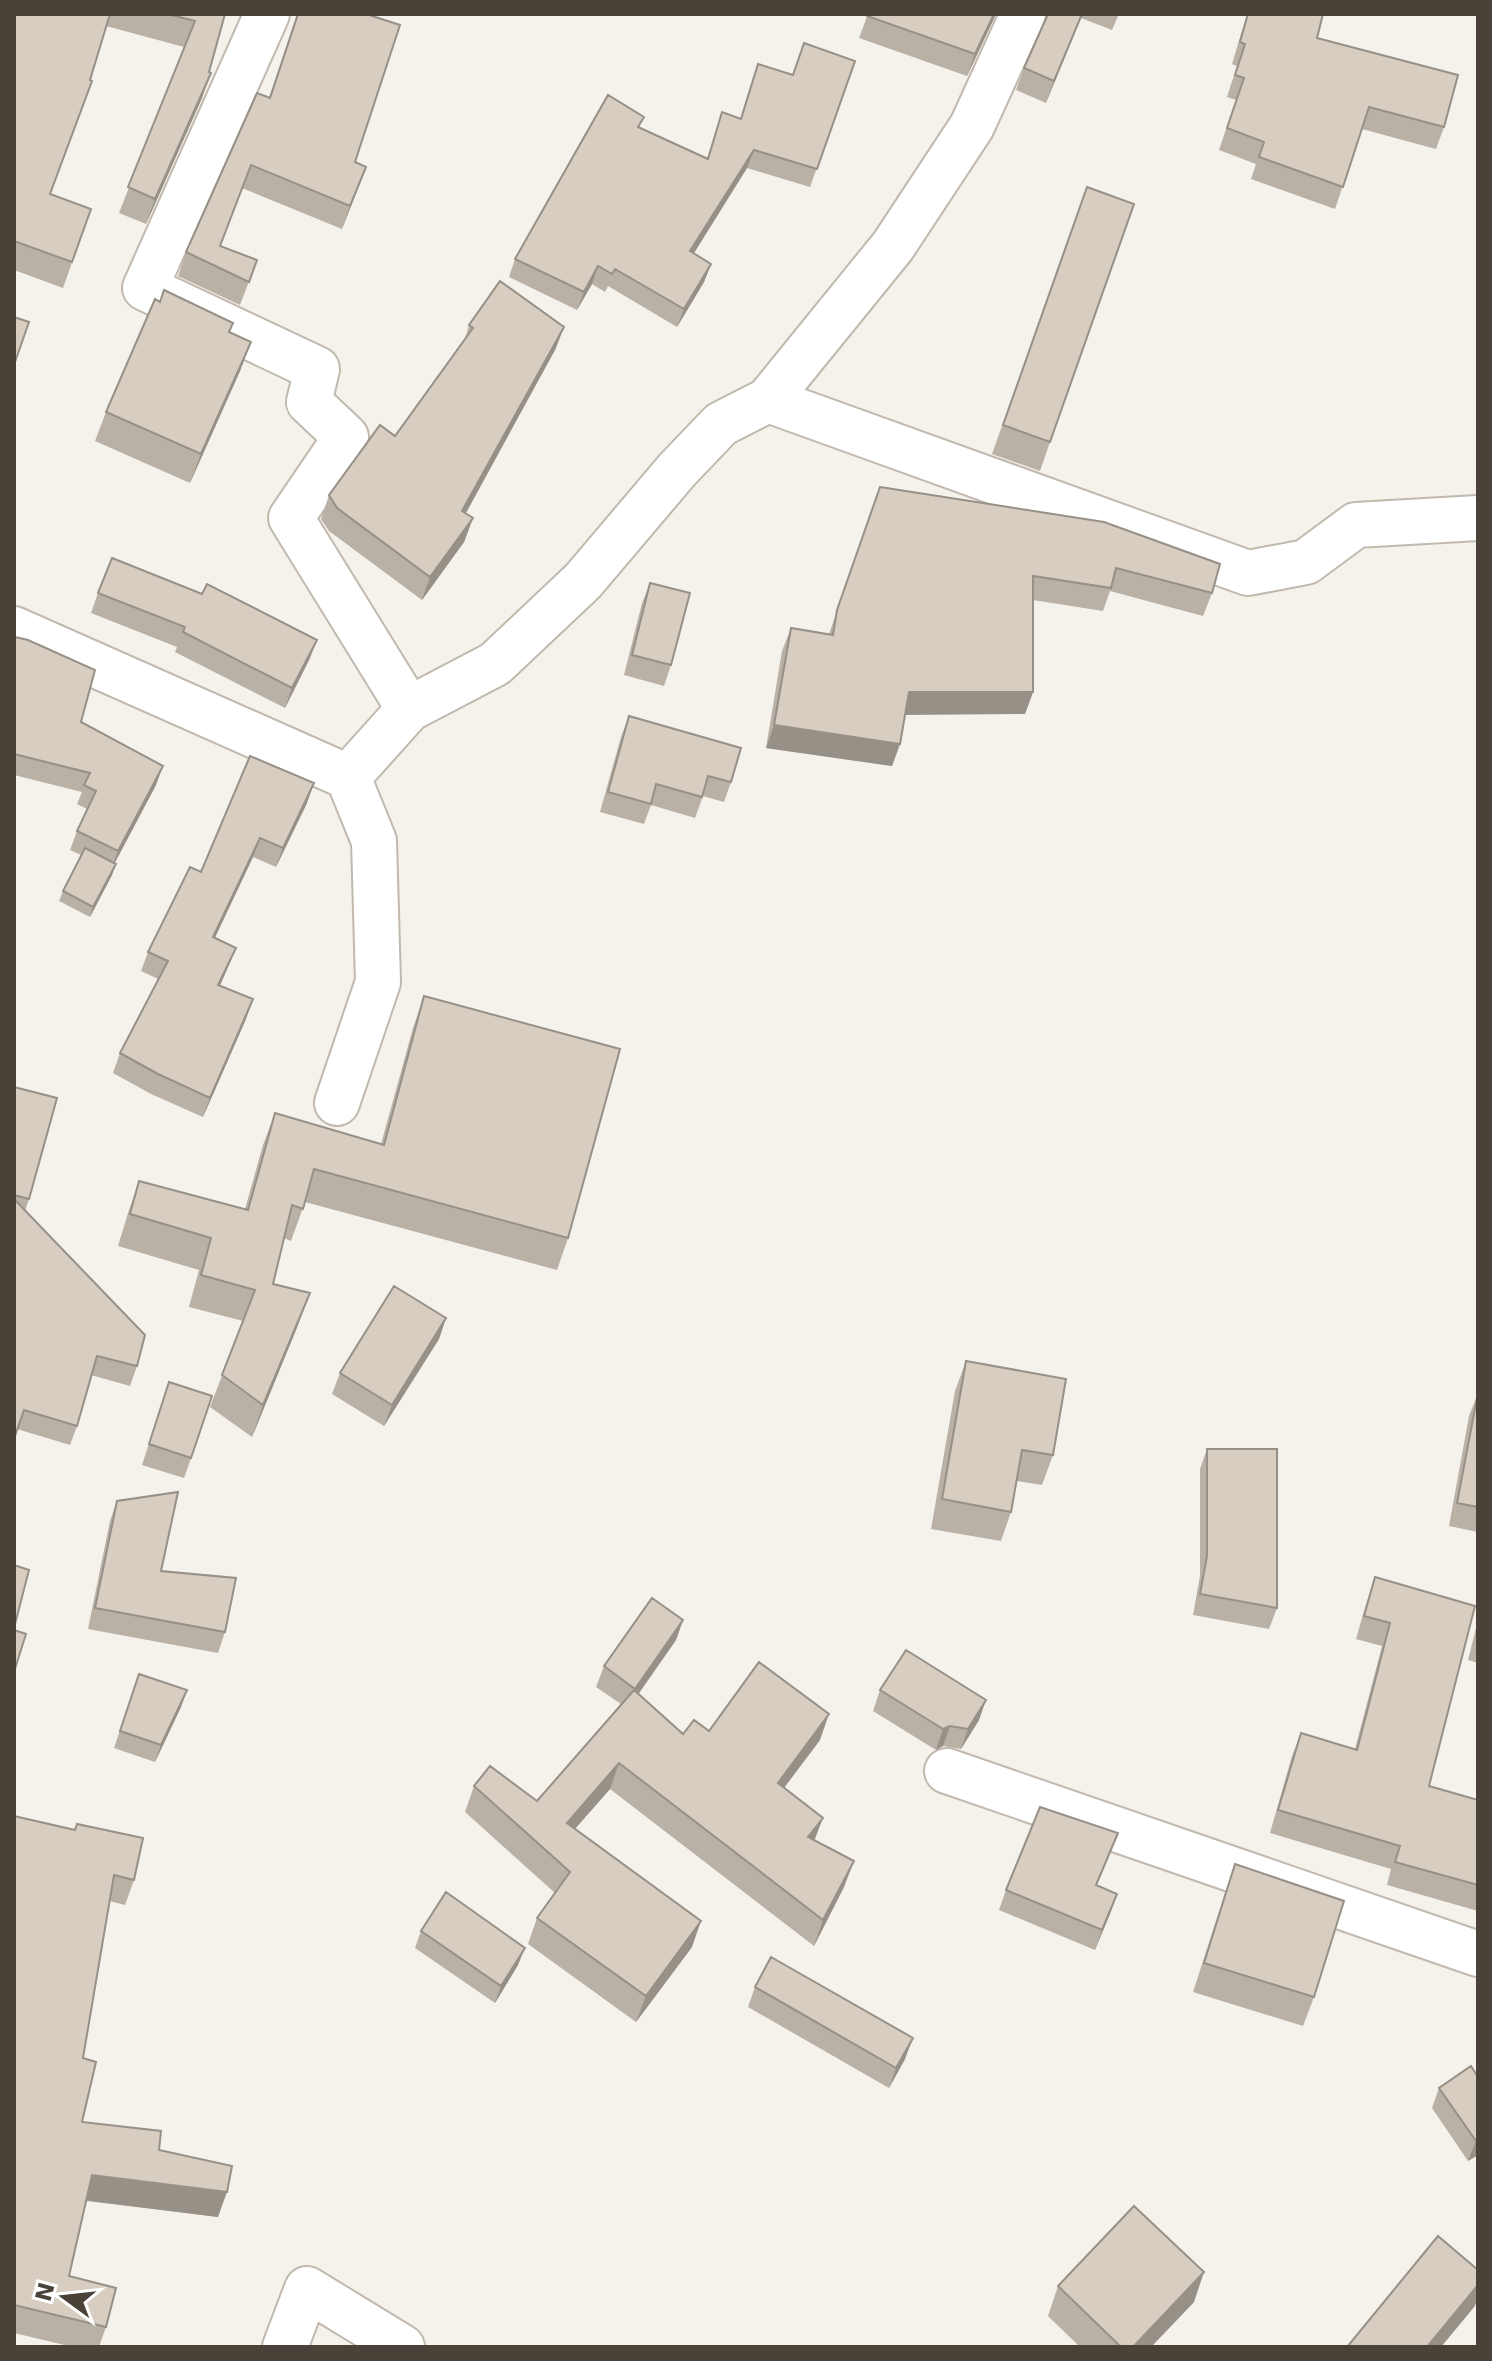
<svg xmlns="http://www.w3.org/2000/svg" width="1492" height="2361" font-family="'DejaVu Sans',sans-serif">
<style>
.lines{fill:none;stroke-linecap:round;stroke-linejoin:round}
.minor-casing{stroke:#c1b9ae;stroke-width:48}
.minor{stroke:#fff;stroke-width:44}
.wall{fill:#b9b0a6}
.shaded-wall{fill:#969087}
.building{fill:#d7cdc1;stroke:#969087;stroke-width:2}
</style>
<rect width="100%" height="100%" fill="#f5f2eb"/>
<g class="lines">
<defs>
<path id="minor" d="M267 14 145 288 317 369 309 402 346 437 291 518 409 709
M768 400 893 246 972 126 1023 14
M14 629 348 777 374 841 378 982 337 1103
M348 777 409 709 495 664 583 581 677 470 721 424 768 400 1248 573 1306 562 1356 525 1478 518
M947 1771 1478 1954
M285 2347 307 2289 402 2347"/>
</defs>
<use href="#minor" class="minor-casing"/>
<use href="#minor" class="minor"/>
</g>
<path class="wall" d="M14 14H225L202 98 146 224 119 213 184 47 106 26 50 194 91 209 63 288 14 270Z
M297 14H366L355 162 366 167 342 229 242 188 220 246 257 260 240 305 178 276 186 252 269 98Z
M868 14H996L967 76 859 38Z
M1048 14H1119L1112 30 1081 18 1046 103 1016 90 1024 68Z
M1247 14H1323L1317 38 1444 127 1436 149 1362 129 1335 209 1251 179 1256 164 1219 150 1236 100 1227 97 1237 66 1232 64Z
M855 61 810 187 747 168 694 253 711 264 704 282 677 327 608 286 605 292 592 284 577 310 509 277 515 259 640 127 707 159 722 112 740 119 758 64 793 75Z
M1087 187 1050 442 1040 471 992 454Z
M469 325 564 327 555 350 465 513 473 518 464 542 422 600 329 531 321 519 329 495 395 436 465 339Z
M230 332 251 342 240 371 190 483 95 441 106 412Z
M880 487 1212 593 1203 616 1110 591 1103 611 1033 600V692L1025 714H905L900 744 892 766 766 748 782 651 791 628 829 634Z
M650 583 671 665 664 686 624 675 642 603Z
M98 593 317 640 309 660 285 708 175 652 177 647 91 613Z
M14 640 81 722 156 785 114 864 112 875 90 917 59 901 63 891 81 855 70 850 77 831 87 809 77 804 82 792 14 775Z
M629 716 731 782 724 802 703 796 695 818 651 805 644 824 600 812 621 737Z
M307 803 276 867 253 857 215 938 236 948 220 986 246 1019 203 1117 151 1094 113 1073 120 1053 158 979 141 971 148 952 201 872Z
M424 996 568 1238 557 1270 305 1202 291 1241 284 1238 273 1284 298 1325 252 1437 210 1407 243 1321 189 1307 199 1270 118 1246 128 1213 139 1181 245 1209 263 1145 275 1113 381 1144 413 1028Z
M14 1087 29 1199 25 1211 137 1366 130 1386 91 1375 77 1426 70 1445 17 1429 14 1439Z
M446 1318 439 1339 384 1426 332 1394 340 1373Z
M966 1361 1053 1455 1042 1485 1017 1481 1011 1512 1001 1541 931 1529 955 1391Z
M169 1382 191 1458 184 1478 142 1465Z
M1478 1393V1532L1449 1526 1469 1416Z
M1207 1449 1277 1608 1269 1629 1193 1615 1200 1576V1469Z
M117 1501 161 1571 225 1632 218 1653 88 1629 110 1521Z
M1375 1577 1475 1606 1429 1786 1478 1800V1911L1387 1885 1391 1869 1270 1833 1292 1756 1301 1733 1355 1749 1382 1646 1356 1639 1367 1601Z
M683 1620 676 1640 638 1694 683 1734 709 1731 820 1740 784 1788 814 1840 844 1887 814 1946 610 1789 575 1829 692 1947 636 2022 528 1944 537 1918 555 1893 465 1812 474 1786 537 1801 621 1704 596 1687 604 1666Z
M1478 1620V1663L1468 1660Z
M139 1674 181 1707 155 1762 114 1748Z
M880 1690 979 1720 961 1749 943 1746 936 1750 873 1711Z
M14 1816 74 1830 77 1824 134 1880 125 1905 109 1901 83 2058 82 2122 159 2150 218 2217 86 2201 69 2276 106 2327 99 2347H73L14 2333Z
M1118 1833 1097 1885 1117 1894 1095 1950 999 1910 1006 1890Z
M1235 1864 1314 1997 1303 2026 1193 1992 1225 1893Z
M421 1931 518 1965 495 2003 415 1948Z
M755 1987 905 2059 889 2088 748 2007Z
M1478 2077V2155L1468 2161 1432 2108 1439 2088Z
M1058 2286 1194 2302 1151 2347H1080L1048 2316Z"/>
<path class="shaded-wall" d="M994 14H996L967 76 975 54Z
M1082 14 1046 103 1054 81Z
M211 73 202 98 146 224 155 199Z
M754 150 747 168 684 269 690 251Z
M366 167 357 191 342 229 350 206Z
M711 264 704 282 677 327 684 309Z
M598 266 592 284 577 310 584 292Z
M564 327 555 350 454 535 462 511Z
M251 342 240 371 190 483 201 454Z
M473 518 464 542 422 600 430 577Z
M317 640 309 660 285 708 292 688Z
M909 692H1033L1025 714 901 715Z
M774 725 900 744 892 766 766 748Z
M163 766 156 785 111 870 118 851Z
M314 783 307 803 276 867 283 848Z
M260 838 253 857 206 956 213 937Z
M116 864 112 875 90 917 93 907Z
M236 948 228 967 211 1005 218 985Z
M253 999 246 1019 203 1117 210 1098Z
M310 1293 298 1325 252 1437 263 1405Z
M446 1318 439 1339 384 1426 392 1405Z
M683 1620 676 1640 628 1709 635 1689Z
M187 1690 181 1707 155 1762 161 1745Z
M986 1700 979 1720 961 1749 968 1729Z
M829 1714 820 1740 768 1809 778 1783Z
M950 1726 943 1746 936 1750 943 1729Z
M619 1763 610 1789 557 1849 567 1823Z
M823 1818 813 1844 808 1837Z
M854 1861 844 1887 814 1946 823 1920Z
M1117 1894 1110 1914 1095 1950 1102 1930Z
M701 1921 692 1947 636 2022 646 1996Z
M525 1948 518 1965 495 2003 501 1986Z
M913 2038 905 2059 889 2088 896 2068Z
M1478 2139V2155L1468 2161 1476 2141Z
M92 2175 227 2192 218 2217 83 2200Z
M1204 2272 1194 2302 1151 2347H1133Z
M1478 2285V2296L1475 2306 1441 2347H1427Z"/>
<path class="building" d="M14 14H110L90 80 92 81 50 194 91 209 72 262 14 241Z
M167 14H225L209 72 211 73 155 199 128 187 195 21Z
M298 14H366L400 25 355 162 366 167 350 206 251 165 220 246 257 260 249 282 186 252 257 93 270 98Z
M868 14H994L975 54 867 16Z
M1048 14H1082L1054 81 1024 68Z
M1248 14H1323L1317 38 1458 75 1444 127 1369 107 1343 187 1259 157 1264 142 1227 128 1244 78 1235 75 1245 44 1240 42Z
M804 43 855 61 817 169 754 150 690 251 711 264 684 309 615 269 612 274 598 266 584 292 515 259 608 95 644 117 638 127 708 159 722 112 741 119 758 64 793 75Z
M1087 187 1134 204 1050 442 1003 425Z
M500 281 564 327 462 511 473 518 430 577 337 508 329 495 380 425 395 436 473 328 469 325Z
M164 290 233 323 229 332 251 342 201 454 106 412 155 299 160 302Z
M14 317 29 322 14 365Z
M880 487 1104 522 1220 564 1212 593 1116 568 1111 588 1033 576V692H909L900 744 774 725 791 628 833 635 837 610Z
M112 558 202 594 207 584 317 640 292 688 183 632 185 627 98 593Z
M650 583 690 593 671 665 632 655Z
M15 637 28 640 95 670 81 722 163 766 118 851 77 831 96 791 84 785 90 773 14 754V641Z
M629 716 741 748 731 782 708 776 702 797 656 784 651 804 608 792Z
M250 756 314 783 283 848 260 838 213 937 236 948 218 985 253 999 210 1098 158 1074 120 1053 168 961 148 952 190 867 201 872Z
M85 848 116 864 93 907 63 891Z
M424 996 620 1049 568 1238 314 1169 303 1209 292 1205 273 1284 310 1293 263 1405 222 1375 255 1290 201 1275 211 1238 130 1214 139 1181 248 1210 275 1113 384 1145Z
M14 1087 57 1098 29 1199 14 1195Z
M14 1199 145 1335 137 1366 97 1356 77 1426 24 1410 14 1439Z
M394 1286 446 1318 392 1405 340 1373Z
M966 1361 1066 1379 1053 1455 1022 1450 1011 1512 942 1499Z
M169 1382 212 1396 191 1458 149 1444Z
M1478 1393V1507L1457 1503Z
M1207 1449H1277V1608L1200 1594 1207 1556Z
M178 1492 161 1571 236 1578 225 1632 95 1608 117 1501Z
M14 1565 29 1570 14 1628Z
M1375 1577 1475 1606 1429 1786 1478 1800V1885L1395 1862 1400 1846 1278 1810 1301 1733 1357 1750 1390 1623 1364 1616Z
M652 1598 683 1620 635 1689 604 1666Z
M14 1630 26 1634 14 1672Z
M906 1650 986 1700 968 1729 950 1726 943 1729 880 1690Z
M759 1662 829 1714 778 1783 823 1818 808 1837 854 1861 823 1920 619 1763 567 1823 701 1921 646 1996 537 1918 570 1872 474 1786 490 1766 537 1801 634 1690 683 1734 694 1720 709 1731Z
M139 1674 187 1690 161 1745 120 1731Z
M1040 1807 1118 1833 1096 1885 1117 1894 1102 1930 1006 1890Z
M14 1816 75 1830 77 1824 143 1838 134 1880 114 1875 83 2058 96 2062 82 2122 161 2131 159 2150 232 2166 227 2192 92 2175 69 2276 116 2288 106 2327 14 2305Z
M1235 1864 1344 1901 1314 1997 1204 1963Z
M446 1892 525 1948 501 1986 421 1931Z
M771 1957 913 2038 896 2068 755 1987Z
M1471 2066 1478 2077V2139L1476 2141 1439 2088Z
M1134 2206 1204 2272 1133 2347H1121L1058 2286Z
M1438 2236 1478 2270V2285L1427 2347H1347Z"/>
<rect width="1492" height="2361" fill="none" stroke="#4a4239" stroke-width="32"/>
<g transform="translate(64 2297) rotate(285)" stroke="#ffffff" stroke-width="6" paint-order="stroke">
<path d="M0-6L14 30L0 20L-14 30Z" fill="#4a4239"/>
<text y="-12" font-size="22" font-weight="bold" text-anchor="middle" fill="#4a4239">N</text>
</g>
</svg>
